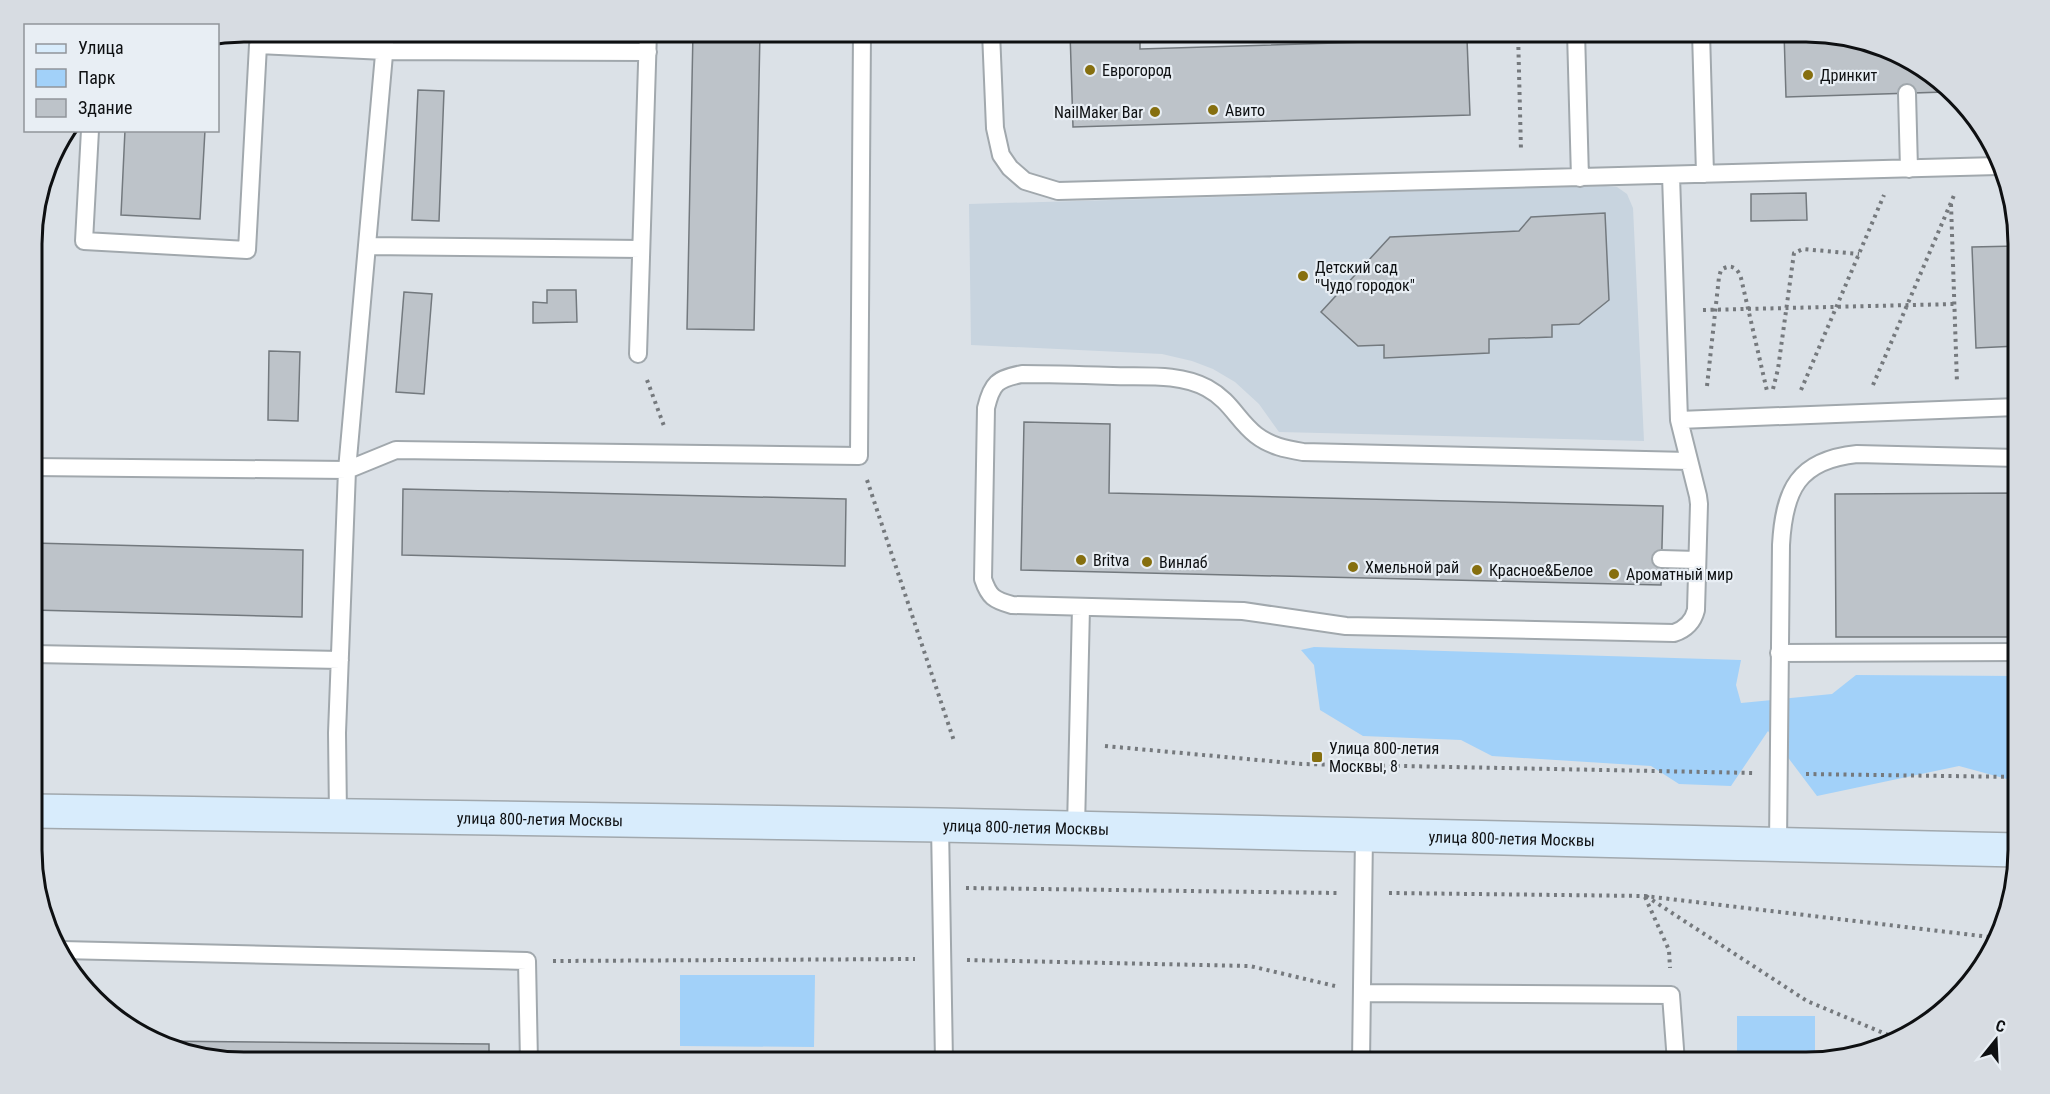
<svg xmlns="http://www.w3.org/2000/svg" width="2050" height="1094" font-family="'Roboto Condensed',sans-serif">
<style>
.built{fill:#c8d4df}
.green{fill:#a2d1f9}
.building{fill:#bdc3c9;stroke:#73797e;stroke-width:1.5}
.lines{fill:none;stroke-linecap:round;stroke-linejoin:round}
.service-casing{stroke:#a1a8ad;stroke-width:20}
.secondary-casing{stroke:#a1a8ad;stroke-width:36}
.path{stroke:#75797d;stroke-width:4;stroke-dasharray:3 4.5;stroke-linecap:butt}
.service{stroke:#fff;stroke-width:16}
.secondary{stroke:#d8ecfc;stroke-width:33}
.poi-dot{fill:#866f0f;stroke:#e8eef4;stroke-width:2}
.labels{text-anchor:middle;stroke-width:4.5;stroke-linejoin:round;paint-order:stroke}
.poi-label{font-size:16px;fill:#0e1012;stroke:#e8eef4;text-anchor:start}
.street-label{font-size:16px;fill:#0e1012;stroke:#e8eef4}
.rim{fill:none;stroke:#0e1012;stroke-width:3}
</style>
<rect width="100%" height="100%" fill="#dbe1e7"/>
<path class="built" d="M1605 186 1617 187 1627 194 1633 208 1644 441 1279 432 1259 404 1235 382 1213 369 1192 361 1162 354 971 345 969 204Z"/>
<path class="green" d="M1314 647 1741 660 1736 685 1741 703 1832 694 1856 675 2018 676V782L1959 766 1817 796 1768 731 1731 786 1679 784 1651 766 1492 756 1461 740 1363 736 1320 710 1314 665 1301 650Z
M680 975H815L814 1047 680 1046Z
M1737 1016H1815V1062H1737Z"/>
<path class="building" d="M693 32H760L754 330 687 329Z
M1070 32H1140V49L1467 39 1470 115 1073 127Z
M1784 32H1806L1900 54 1944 92 1786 97Z
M418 90 444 91 439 221 412 220Z
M125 130H205L200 219 121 215Z
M1806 193 1807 220 1751 221V194Z
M1605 213 1609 300 1579 324 1552 325V337L1489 339V353L1384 358V345L1358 346 1321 312 1390 237 1519 231 1531 217Z
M2017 246V346L1976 348 1972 247Z
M547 290H576L577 322 533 323V302L547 303Z
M404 292 432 294 424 394 396 392Z
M269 351 300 352 298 421 268 420Z
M1024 422 1110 424 1109 493 1663 506 1661 585 1021 570Z
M403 489 846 499 845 566 402 555Z
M2017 493 2018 637H1836L1835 494Z
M33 543 303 550 302 617 33 610Z
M153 1041 489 1044V1062L244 1063Z
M1384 1059 1449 1060 1608 1062H1384Z"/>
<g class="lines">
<defs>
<path id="service" d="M991 32 995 128 1001 155 1010 168 1025 181 1058 191 1998 166
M1576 32 1580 178
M1701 32 1705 174
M1907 93 1909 169
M90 130 84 241 247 250 258 45 385 51 648 52
M1671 175 1679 420 1698 496 1699 504 1696 610C1693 622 1686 629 1674 633L1346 626 1243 611 1012 605C994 600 989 597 983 579L986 408C992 383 997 379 1022 374 1052 374 1083 375 1113 376 1144 377 1179 373 1207 388 1231 401 1237 420 1256 435 1270 446 1286 449 1303 452L1689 461
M367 246 641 249
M638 354 648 32
M1679 420 2017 407
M32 467 347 470 396 450 859 456 862 32
M1661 559 1697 560
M1779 653 2018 652
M33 654 340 660
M338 815 337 733 347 470 386 32
M940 825 944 1062
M1076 828 1081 607
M1778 844 1781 545C1784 490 1798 460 1857 454L2017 458
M61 950 527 961 529 1062
M1362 993 1671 995 1676 1062
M1361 1062 1364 835"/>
<g id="secondary">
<path id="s1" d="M33 811 940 825 2018 850"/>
</g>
</defs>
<use href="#service" class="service-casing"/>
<use href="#secondary" class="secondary-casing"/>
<path class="path" d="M1518 32 1521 151
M1951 204 1957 383
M1703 310 1955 304
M647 380 664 426
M1873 385 1955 193
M1707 386 1719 277 1721 270C1731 263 1738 268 1741 278L1767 391
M1773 389 1778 369 1794 253 1803 249 1859 254
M1801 390 1884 195
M867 480 954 741
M1105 746 1302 764 1754 773
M1806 774 2018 777
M966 888 1337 893
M1389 893 1645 896 1998 938
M1646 896 1807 1001 1893 1037
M1645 897 1669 950 1670 968
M967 960 1250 966 1335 986
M553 961 915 959"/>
<use href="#service" class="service"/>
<use href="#secondary" class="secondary"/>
</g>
<g class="poi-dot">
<circle cx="1090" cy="70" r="6"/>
<circle cx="1808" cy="75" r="6"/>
<circle cx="1213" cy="110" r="6"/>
<circle cx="1155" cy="112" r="6"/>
<circle cx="1303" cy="276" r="6"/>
<circle cx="1081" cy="560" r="6"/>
<circle cx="1147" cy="562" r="6"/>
<circle cx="1353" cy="567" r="6"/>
<circle cx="1477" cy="570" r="6"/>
<circle cx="1614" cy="574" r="6"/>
<rect x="1311" y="751" width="12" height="12" rx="3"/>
</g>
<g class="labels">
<g class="poi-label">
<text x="1102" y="76">Еврогород</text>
<text x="1820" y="81">Дринкит</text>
<text x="1225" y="116">Авито</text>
<text x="1143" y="118" text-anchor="end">NailMaker Bar</text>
<text x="1315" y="273">Детский сад<tspan x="1315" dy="18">"Чудо городок"</tspan></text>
<text x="1093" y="566">Britva</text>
<text x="1159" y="568">Винлаб</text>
<text x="1365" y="573">Хмельной рай</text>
<text x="1489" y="576">Красное&amp;Белое</text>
<text x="1626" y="580">Ароматный мир</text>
<text x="1329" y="754">Улица 800-летия<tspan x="1329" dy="18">Москвы, 8</tspan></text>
</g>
<g class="street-label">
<text dy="6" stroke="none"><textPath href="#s1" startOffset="507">улица 800-летия Москвы</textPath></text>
<text dy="6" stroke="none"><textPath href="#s1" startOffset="993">улица 800-летия Москвы</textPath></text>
<text dy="6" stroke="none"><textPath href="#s1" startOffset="1479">улица 800-летия Москвы</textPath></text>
</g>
</g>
<path d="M0 0H2050V1094H0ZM244 42H1806A202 202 0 0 1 2008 244V850A202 202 0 0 1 1806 1052H244A202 202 0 0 1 42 850V244A202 202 0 0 1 244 42Z" fill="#d7dce2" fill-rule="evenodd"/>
<path class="rim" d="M244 42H1806A202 202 0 0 1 2008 244V850A202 202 0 0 1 1806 1052H244A202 202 0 0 1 42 850V244A202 202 0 0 1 244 42Z"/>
<rect x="24" y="24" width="195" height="108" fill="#e8eef4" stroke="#91959a" stroke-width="1.5"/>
<rect x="36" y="44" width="30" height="9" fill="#d8ecfc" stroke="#91959a" stroke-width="1.5"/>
<text x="78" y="54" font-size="18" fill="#0e1012">Улица</text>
<rect x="36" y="69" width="30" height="18" fill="#a2d1f9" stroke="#91959a" stroke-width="1.5"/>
<text x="78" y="84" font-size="18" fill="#0e1012">Парк</text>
<rect x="36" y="99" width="30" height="18" fill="#bdc3c9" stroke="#91959a" stroke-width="1.5"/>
<text x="78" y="114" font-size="18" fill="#0e1012">Здание</text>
<g transform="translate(1996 1040) rotate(18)" stroke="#e8eef4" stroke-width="4.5" paint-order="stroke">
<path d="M0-4.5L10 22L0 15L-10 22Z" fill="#0e1012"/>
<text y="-9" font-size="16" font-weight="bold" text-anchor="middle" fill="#0e1012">С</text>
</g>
</svg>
